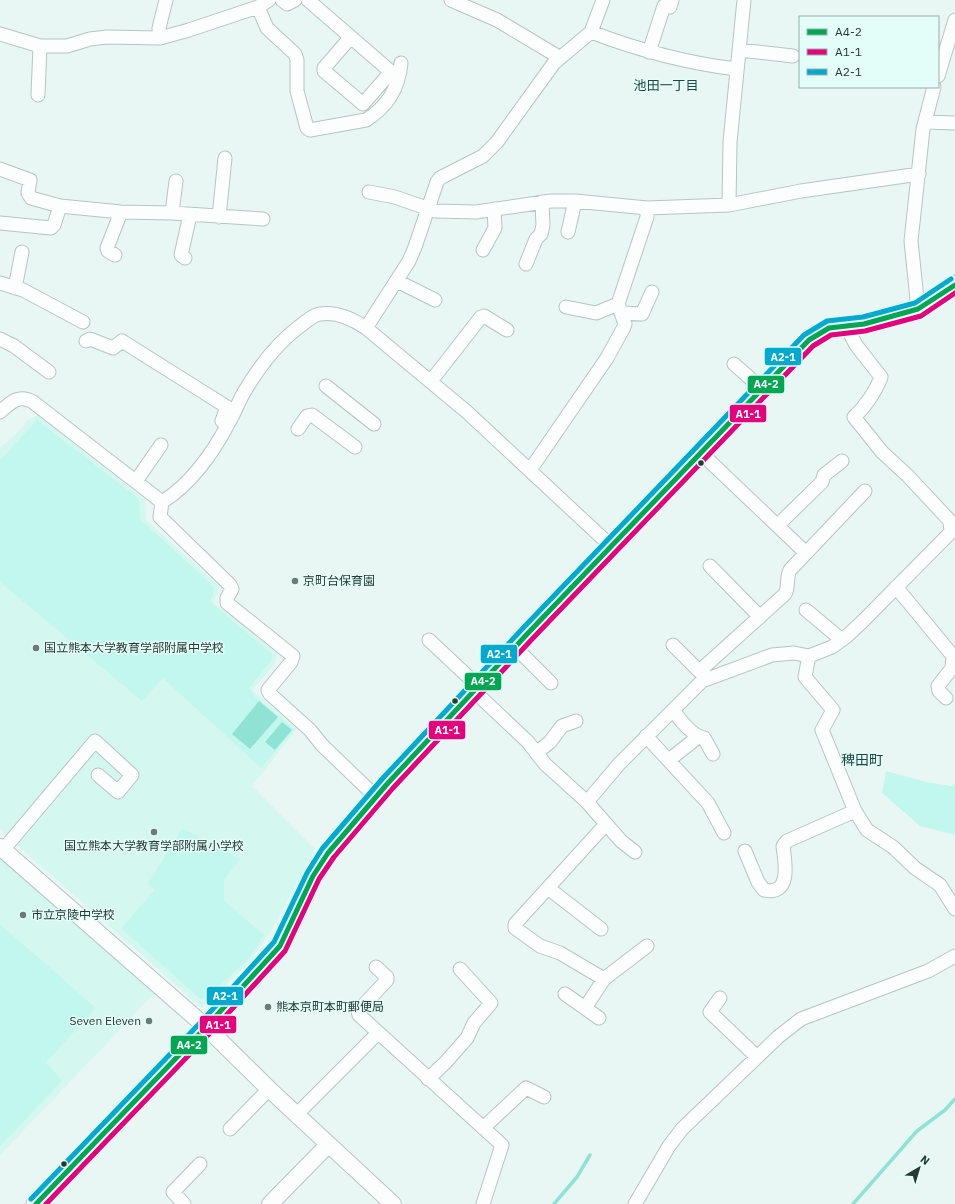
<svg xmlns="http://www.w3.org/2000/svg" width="955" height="1204" font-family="'IBM Plex Sans','Noto Sans JP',sans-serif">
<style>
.built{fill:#d4f7f0}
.green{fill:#c2f7ed}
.water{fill:#8fe3d5}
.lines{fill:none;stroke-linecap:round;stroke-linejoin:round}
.stream{stroke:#8fe3d5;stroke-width:3.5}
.minor-casing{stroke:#b6c5c2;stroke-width:15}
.tertiary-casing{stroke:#b6c5c2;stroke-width:18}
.secondary-casing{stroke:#b6c5c2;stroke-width:21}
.minor{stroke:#fcfefd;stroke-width:13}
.tertiary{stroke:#fcfefd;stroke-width:16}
.secondary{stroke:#fcfefd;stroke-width:19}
.bus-1-casing{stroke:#e3fdf8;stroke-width:8}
.bus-2-casing{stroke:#e3fdf8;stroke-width:8}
.bus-3-casing{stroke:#e3fdf8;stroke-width:8}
.bus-1{stroke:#00a651;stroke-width:5}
.bus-2{stroke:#e5007d;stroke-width:5}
.bus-3{stroke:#00a9ce;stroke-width:5}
.bus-dot{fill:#273835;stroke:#e3fdf8;stroke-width:1.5}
.poi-dot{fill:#6b7b78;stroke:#e3fdf8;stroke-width:1.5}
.labels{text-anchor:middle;stroke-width:3;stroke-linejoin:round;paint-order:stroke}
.poi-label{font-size:12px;fill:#273835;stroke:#e3fdf8;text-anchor:start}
.neighbourhood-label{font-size:13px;fill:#214841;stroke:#e3fdf8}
.quarter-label{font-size:14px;fill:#214841;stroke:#e3fdf8}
.line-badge{stroke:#e3fdf8;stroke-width:1.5}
.badge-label{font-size:11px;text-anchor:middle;font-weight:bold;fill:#fff}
</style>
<rect width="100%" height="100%" fill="#e9f7f4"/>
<path class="built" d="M38 415 145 500 146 520 219 586 218 593 213 602 277 653 275 664 252 690 297 729 252 786 315 849 270 933 251 960 202 1008 0 830V448L23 427 26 421Z
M0 856 156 992 0 1155Z"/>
<path class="green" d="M37 420 139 499 140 519 214 587 213 595 209 601 272 654 271 661 249 688 254 696 294 729 261 768 163 678 142 701 0 582V460Z
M886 771 926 782 952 786 955 784V835L920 826 882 793Z
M182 828 240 859 224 880V900L264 935 249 958 207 998 200 999 121 928 155 890 148 884Z
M0 924 96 1008 46 1062 62 1081 0 1146Z"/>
<path class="water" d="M259 701 278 717 250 749 232 734Z
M282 722 292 730 275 750 265 742Z"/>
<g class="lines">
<path class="stream" d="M554 1204 577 1177 590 1155
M853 1204 917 1131 945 1110 955 1099"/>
<defs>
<path id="minor" d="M282 0 287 4 295 0
M308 0 390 71V73L363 104 324 71V68L350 38
M451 0 497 20 559 57
M258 7 267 28 295 54 297 60V91L307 128 310 130 366 120C387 107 399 87 401 63
M591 32C638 50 686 63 736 69
M0 34 40 46H67L90 39 107 37 160 38 189 30 258 7 269 0
M160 38 159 28 166 0
M740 50 793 56
M649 52 664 6 670 7 672 0
M938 76 955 20
M38 95 40 46
M925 122 955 123
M0 169 30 180 28 193 31 198 60 206 121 212 172 213 263 219
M369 192 395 197 435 211 476 212 551 201H575L647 208 729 205 801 191 919 174
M729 205 730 142 744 0
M172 213 176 181
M219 217 225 158
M0 223 51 228 54 225 60 206
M568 232 575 201
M483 250 495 228 494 209
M115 255 108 251 107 248 121 212
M185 258 181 255 190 215
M526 264 536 239 541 234 543 225 542 202
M397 281 435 300
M0 283 23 290 83 322
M15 288 22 252
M566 307 596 313 618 304
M918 309 911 241 923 129 934 87
M621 313 642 314 652 292
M366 328 409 261 415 247 437 182 440 178 483 156 497 142 554 63 591 32 603 0
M0 339 14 346 49 372
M86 341 90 339 113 348 122 341 227 407 222 421 223 422
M734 364 762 389
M431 381 481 317 484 316 507 330
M326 386 374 424
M0 412C11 402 19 394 33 402L162 502
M298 429 307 416 312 415 355 447
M701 453 806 553
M530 470 607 358 624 327 625 324 618 304 647 217V208
M136 481 161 445
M778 525 822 482 824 475 842 461
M710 566 760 617
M896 587 953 656 952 668 938 686 939 691 946 698
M806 610 842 640
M429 640 478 686
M673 645 707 679
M515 647 551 683
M809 656 805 677 833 710 822 730 855 811 867 830 893 847 915 868 940 885 955 909
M703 673 704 667 785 594C789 587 786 578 790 570L865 491
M474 691 528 742 545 764 587 802 621 841 635 852
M673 710C680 720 692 736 704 738L713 754
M646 736 708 803 724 833
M536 753 550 742 562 726 576 721
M669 760 698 737
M376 797 322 745 310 730 270 694 268 690 291 662 293 656 227 603V598L232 589 230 585 160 517 162 502C190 485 213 453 228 424 234 414 238 403 243 394 258 368 276 344 300 326 306 322 312 315 320 314 337 311 353 319 366 328L467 412 612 547
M587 802 619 764 702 681 772 655 794 653 809 656 832 647 847 636 863 621 951 532 950 521 908 476 882 452 854 417C865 407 876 391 881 377L856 345 846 326
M3 850 95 741 132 775 118 792 98 775
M745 851 758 882 764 890C792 896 785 862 783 846L787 841 855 811
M548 888 601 929
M376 967 387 977V980L358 1011 359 1015 502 1145 483 1204
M604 979 560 953 540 946 515 928V924L606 824
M565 994 599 1018
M720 998 710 1012 757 1057
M585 1008 604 979 647 946
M428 1079 445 1063 467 1038 474 1023 491 1003 460 969
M296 1115 378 1033
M483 1128 526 1088 544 1097
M230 1129 269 1089
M184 1204 173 1192 200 1164
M635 1204 669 1146 682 1129 778 1037 801 1019 928 971 955 956"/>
<path id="tertiary" d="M0 847 206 1027 269 1089 393 1204
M270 1204 328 1145"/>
<path id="secondary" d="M36 1204 206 1027 280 946 313 876 328 853 388 783 530 631 809 340 829 328 864 324 918 309 955 285"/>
</defs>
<use href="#minor" class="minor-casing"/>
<use href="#tertiary" class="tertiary-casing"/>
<use href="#secondary" class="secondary-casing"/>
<use href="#minor" class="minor"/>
<use href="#tertiary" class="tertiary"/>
<use href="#secondary" class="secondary"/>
<defs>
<path id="bus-1" d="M36 1204 206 1027 280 946 313 876 328 853 388 783 530 631 809 340 829 328 864 324 918 309 955 285"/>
<path id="bus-2" d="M46 1204 211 1032 285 951 319 879 334 857 393 788 535 636 813 346 831 335 865 331 921 316 955 293"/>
<path id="bus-3" d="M31 1199 201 1022 274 942 307 873 322 849 383 778 525 626 804 335 827 321 863 317 915 303 951 279"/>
</defs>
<use href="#bus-1" class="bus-1-casing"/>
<use href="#bus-2" class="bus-2-casing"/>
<use href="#bus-3" class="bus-3-casing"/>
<use href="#bus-1" class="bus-1"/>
<use href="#bus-2" class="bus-2"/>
<use href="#bus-3" class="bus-3"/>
</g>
<g class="bus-dot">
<circle cx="701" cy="463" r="3.5"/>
<circle cx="455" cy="701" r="3.5"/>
<circle cx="64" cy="1164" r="3.5"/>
</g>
<g class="poi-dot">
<circle cx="295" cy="581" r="4"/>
<circle cx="36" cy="648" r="4"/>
<circle cx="154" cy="832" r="4"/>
<circle cx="23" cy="915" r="4"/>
<circle cx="268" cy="1007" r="4"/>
<circle cx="149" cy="1021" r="4"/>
</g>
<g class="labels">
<g class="poi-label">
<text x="303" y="585">京町台保育園</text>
<text x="44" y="652">国立熊本大学教育学部附属中学校</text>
<text x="154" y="850" text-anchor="middle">国立熊本大学教育学部附属小学校</text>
<text x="31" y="919">市立京陵中学校</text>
<text x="276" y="1011">熊本京町本町郵便局</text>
<text x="141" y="1025" text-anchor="end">Seven Eleven</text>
</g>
<g class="neighbourhood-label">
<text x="666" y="90">池田一丁目</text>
</g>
<g class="quarter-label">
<text x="862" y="765">稗田町</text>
</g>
</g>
<g class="line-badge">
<rect x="764" y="347" width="38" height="19" rx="4" fill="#00a9ce"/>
<rect x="747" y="375" width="38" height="19" rx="4" fill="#00a651"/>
<rect x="729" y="404" width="38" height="19" rx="4" fill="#e5007d"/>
<rect x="480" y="644" width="38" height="20" rx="4" fill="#00a9ce"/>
<rect x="464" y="672" width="38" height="19" rx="4" fill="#00a651"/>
<rect x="428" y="720" width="38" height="20" rx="4" fill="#e5007d"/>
<rect x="206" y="986" width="38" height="20" rx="4" fill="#00a9ce"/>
<rect x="199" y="1015" width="38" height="19" rx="4" fill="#e5007d"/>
<rect x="170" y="1035" width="38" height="20" rx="4" fill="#00a651"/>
</g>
<g class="badge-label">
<text x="783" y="361">A2-1</text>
<text x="766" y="388">A4-2</text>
<text x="748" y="418">A1-1</text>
<text x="499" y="658">A2-1</text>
<text x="483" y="685">A4-2</text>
<text x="447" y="734">A1-1</text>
<text x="225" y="1000">A2-1</text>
<text x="218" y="1029">A1-1</text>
<text x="189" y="1049">A4-2</text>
</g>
<rect x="799" y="16" width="140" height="72" fill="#e3fdf8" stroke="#98aeaa"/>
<rect x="807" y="29" width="20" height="6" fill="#00a651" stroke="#98aeaa"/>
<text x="835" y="36" font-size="12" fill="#273835">A4-2</text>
<rect x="807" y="49" width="20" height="6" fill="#e5007d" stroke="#98aeaa"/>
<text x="835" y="56" font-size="12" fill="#273835">A1-1</text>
<rect x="807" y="69" width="20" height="6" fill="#00a9ce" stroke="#98aeaa"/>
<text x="835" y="76" font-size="12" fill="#273835">A2-1</text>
<g transform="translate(919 1168) rotate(38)" stroke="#e3fdf8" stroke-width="3" paint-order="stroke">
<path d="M0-3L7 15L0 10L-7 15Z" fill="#273835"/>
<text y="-6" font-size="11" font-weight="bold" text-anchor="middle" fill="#273835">N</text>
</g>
</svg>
